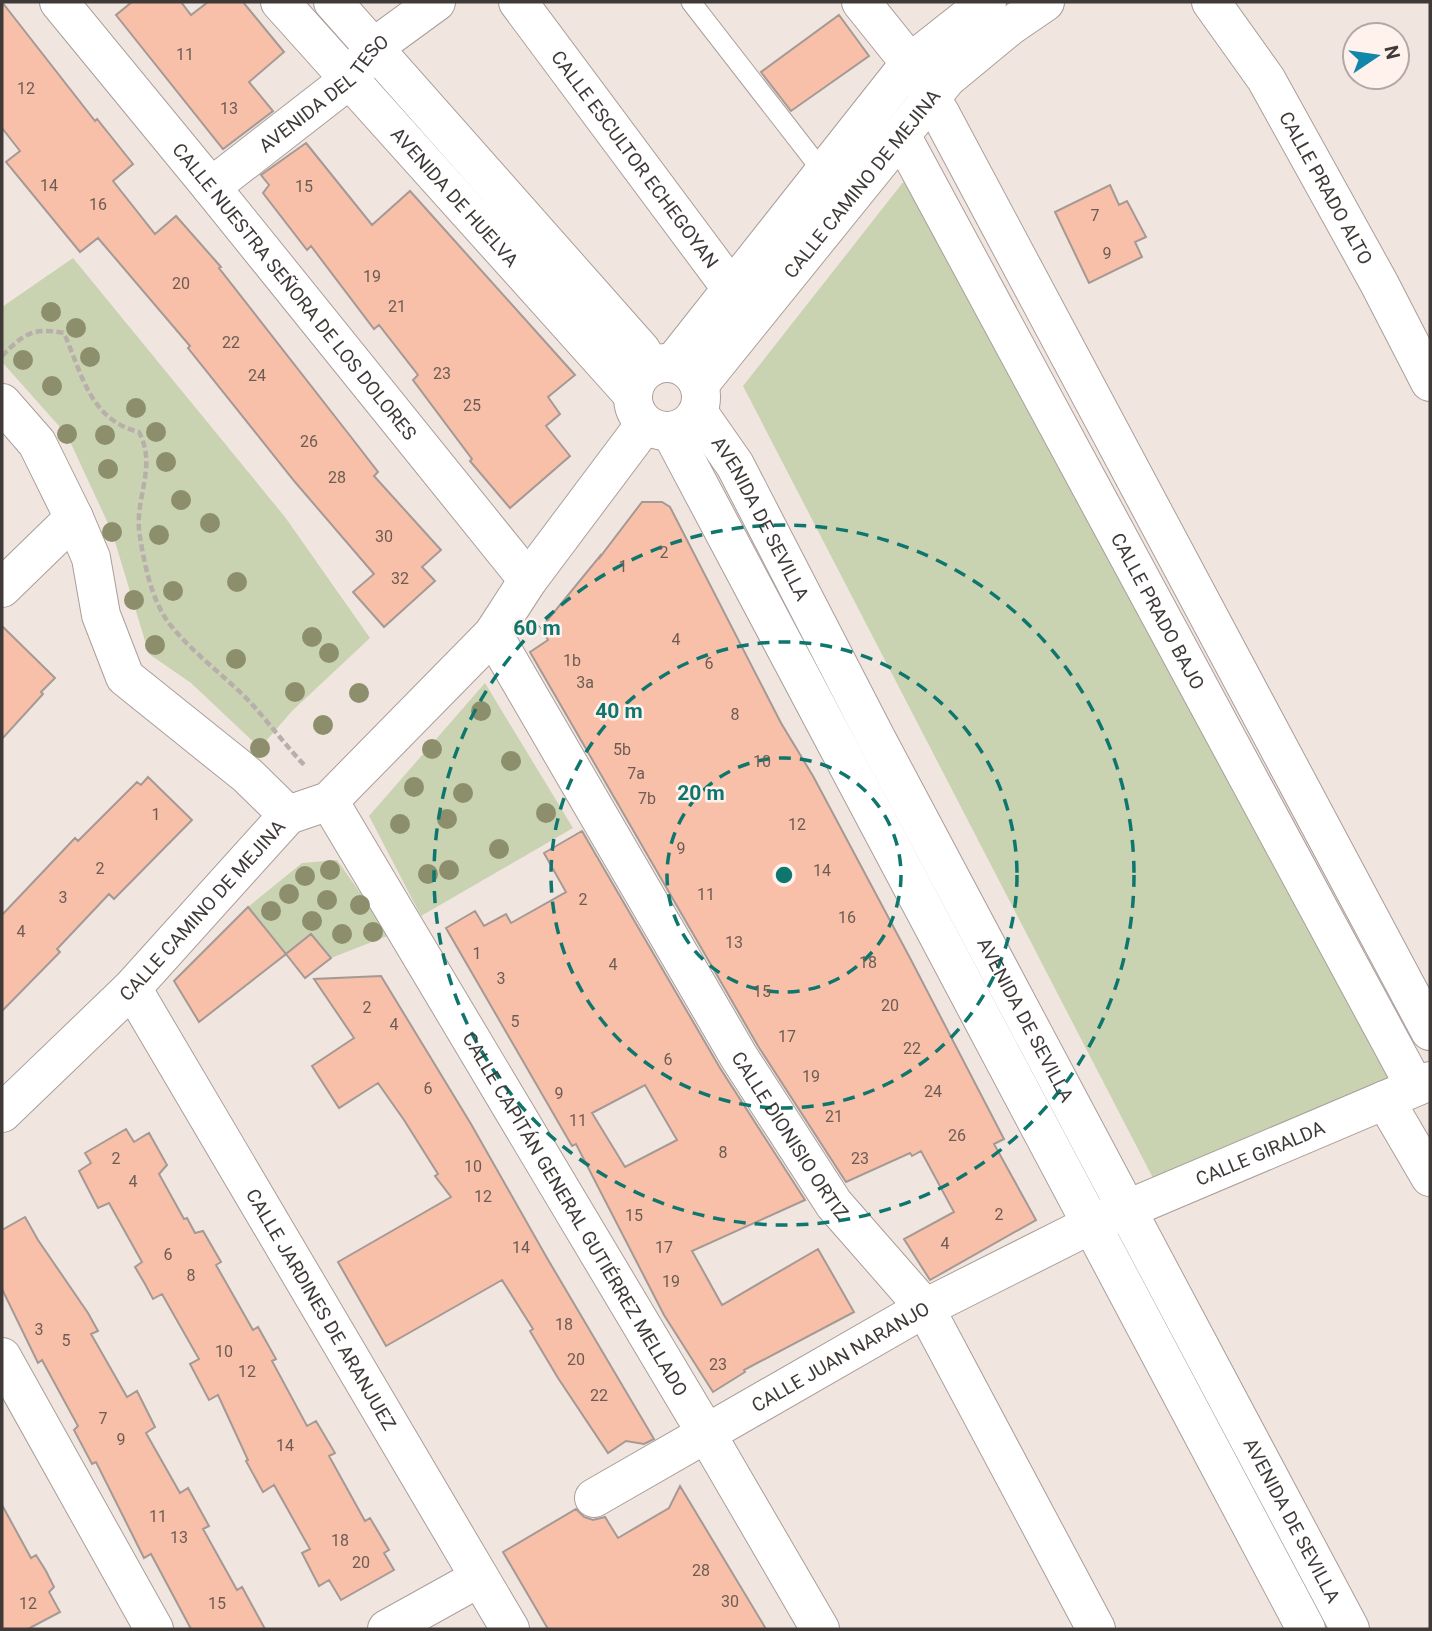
<svg xmlns="http://www.w3.org/2000/svg" width="1432" height="1631" font-family="Roboto,sans-serif">
<style>
.green{fill:#c9d3b2}
.building{fill:#f8c0a9;stroke:#a59995;stroke-width:2;fill-rule:evenodd}
.lines{fill:none;stroke-linecap:round;stroke-linejoin:round}
.lane-casing{stroke:#aa9e9a;stroke-width:21}
.street-casing{stroke:#aa9e9a;stroke-width:40}
.secondary-casing{stroke:#aa9e9a;stroke-width:40}
.path{stroke:#b8aeaa;stroke-width:4.5;stroke-dasharray:7 3.5;stroke-linecap:butt}
.lane{stroke:#fff;stroke-width:19}
.street{stroke:#fff;stroke-width:38}
.secondary{stroke:#fff;stroke-width:38}
.tree{fill:#8d8e6c}
.ring{fill:none;stroke:#0f766e;stroke-width:3.5;stroke-dasharray:12 9}
.labels{text-anchor:middle;stroke-width:5;stroke-linejoin:round;paint-order:stroke}
.number-label{font-size:16px;fill:#6d5c54}
.street-label{font-size:19px;fill:#3f3a38;stroke:#fff2ed}
.centre{fill:#0f766e;stroke:#fff2ed;stroke-width:3.5}
.ring-label{font-size:21px;text-anchor:middle;font-weight:bold;fill:#0f766e;stroke:#fff2ed;stroke-width:5;stroke-linejoin:round;paint-order:stroke}
</style>
<rect width="100%" height="100%" fill="#f1e5e0"/>
<path class="green" d="M908 176 1393 1077 1153 1178 743 386Z
M73 258 285 517 370 638 292 711 260 748 191 683 149 654 112 532 67 435 2 362V307Z
M485 683 573 828 421 916 369 816Z
M337 860 390 935 331 958 311 934 286 954 248 907 302 863Z"/>
<path class="building" d="M2 2 95 121 97 119 133 164 113 181 155 234 176 216 221 267 219 268 351 437 378 472 374 476 441 550 422 567 435 581 384 627 353 592 374 574 295 482 188 348 190 346 98 238 80 252 6 162 20 151 2 128Z
M132 2H181L191 15 208 2H243L284 52 249 82 273 111 223 149 116 15Z
M839 15 869 56 791 111 761 72Z
M306 143 372 225 410 191 575 375 548 397 560 414 546 426 570 456 510 508 470 461 472 459 413 380 418 375 379 325 374 329 311 246 307 250 263 193 269 185 261 175Z
M1110 185 1119 205 1127 201 1146 237 1135 242 1142 257 1089 283 1055 212Z
M642 502H662L670 507 781 723 813 776 910 958 1004 1139 994 1144 1036 1220 930 1280 904 1239 954 1212 921 1151 912 1156 910 1153 846 1182 758 1046 530 652 548 640 541 628 600 556V557Z
M2 626 55 678 41 692 43 694 2 739Z
M148 777 192 820 114 899 109 894 57 949 60 952 2 1011V915L75 838 78 841 137 782 141 785Z
M582 831 720 1068 805 1200 692 1251 722 1305 818 1249 854 1312 744 1370 745 1372 713 1392 664 1315 576 1144 572 1146 446 928 475 911 484 926 506 914 511 923 566 892 544 853ZM645 1085 677 1140 625 1167 592 1113Z
M248 907 286 954 199 1022 174 981Z
M311 934 331 958 305 978 286 954Z
M381 976 471 1124 547 1258 654 1439 644 1444 626 1441 608 1453 558 1378 530 1331 533 1329 502 1280 386 1346 338 1262 451 1197 435 1176 438 1174 404 1120 378 1083 339 1108 312 1066 354 1038 314 979Z
M126 1129 134 1142 149 1133 167 1165 159 1174 184 1219 187 1218 195 1233 203 1231 221 1262 216 1265 253 1330 258 1327 276 1359 272 1361 307 1426 316 1421 335 1453 329 1456 365 1521 370 1518 389 1550 384 1553 394 1570 341 1600 329 1580 319 1586 302 1553 310 1549 274 1485 263 1492 246 1461 248 1460 218 1395 209 1400 190 1364 199 1359 183 1331 162 1294 153 1299 145 1284 135 1267 142 1262 109 1203 98 1208 79 1171 91 1163 85 1153Z
M25 1217 38 1240 88 1313 98 1331 91 1334 127 1397 137 1391 155 1427 146 1433 180 1493 188 1488 209 1526 203 1529 237 1590 242 1587 265 1629H191L151 1554 144 1558 96 1462 92 1464 74 1430 78 1426 42 1360 38 1363 2 1289V1230Z
M680 1486 766 1629H548L503 1552 576 1509 584 1517 593 1520 605 1517 618 1538 669 1508Z
M2 1505 31 1558 36 1555 46 1571 54 1587 49 1592 60 1612 28 1629H2Z"/>
<g class="lines">
<defs>
<path id="lane" d="M691 2 823 172"/>
<g id="street">
<path id="s1" d="M59 2 211 187 528 580"/>
<path id="s2" d="M518 2 731 288 748 304"/>
<path d="M861 2 910 63 940 113 1430 1031"/>
<path id="s3" d="M1211 2 1266 79 1379 283 1430 382"/>
<path id="s4" d="M901 135 1415 1087"/>
<path id="s5" d="M211 187 350 79 373 48 436 2"/>
<path d="M673 363 910 63 987 2"/>
<path id="s6" d="M699 385 947 78 1010 26 1045 2"/>
<path d="M2 403 37 443 74 518 91 558 101 615 125 677 247 775 288 815"/>
<path d="M2 588 74 518"/>
<path id="s7" d="M493 634 739 1057 834 1204 925 1308 1096 1629"/>
<path id="s8" d="M329 801 706 1433 820 1629"/>
<path id="s9" d="M132 988 510 1629"/>
<path d="M1385 1100 1430 1177"/>
<path d="M2 1357 154 1629"/>
<path id="s10" d="M594 1498 925 1308 1090 1225 1430 1081"/>
<path d="M387 1629 479 1578"/>
</g>
<g id="secondary">
<path id="s11" d="M280 2 632 394"/>
<path d="M333 2 641 350 651 367"/>
<circle cx="667" cy="397" r="34"/>
<path id="s12" d="M698 412 735 465 876 738 1350 1629"/>
<path d="M671 432 1306 1629"/>
<path id="s13" d="M2 1113 132 988 288 815 329 801 493 634 528 580 645 424"/>
</g>
</defs>
<use href="#lane" class="lane-casing"/>
<use href="#street" class="street-casing"/>
<use href="#secondary" class="secondary-casing"/>
<path class="path" d="M2 356C24 334 32 327 64 333 82 374 90 420 139 432 158 468 133 499 140 537 145 567 152 603 172 627 195 655 225 676 250 702 269 723 286 746 306 767"/>
<use href="#lane" class="lane"/>
<use href="#street" class="street"/>
<use href="#secondary" class="secondary"/>
</g>
<g class="tree">
<circle cx="51" cy="312" r="10"/>
<circle cx="76" cy="328" r="10"/>
<circle cx="90" cy="357" r="10"/>
<circle cx="23" cy="360" r="10"/>
<circle cx="52" cy="386" r="10"/>
<circle cx="136" cy="408" r="10"/>
<circle cx="156" cy="432" r="10"/>
<circle cx="67" cy="434" r="10"/>
<circle cx="105" cy="435" r="10"/>
<circle cx="166" cy="462" r="10"/>
<circle cx="108" cy="469" r="10"/>
<circle cx="181" cy="500" r="10"/>
<circle cx="210" cy="523" r="10"/>
<circle cx="112" cy="532" r="10"/>
<circle cx="159" cy="535" r="10"/>
<circle cx="237" cy="582" r="10"/>
<circle cx="173" cy="591" r="10"/>
<circle cx="134" cy="600" r="10"/>
<circle cx="312" cy="637" r="10"/>
<circle cx="155" cy="645" r="10"/>
<circle cx="329" cy="653" r="10"/>
<circle cx="236" cy="659" r="10"/>
<circle cx="295" cy="692" r="10"/>
<circle cx="359" cy="693" r="10"/>
<circle cx="481" cy="711" r="10"/>
<circle cx="323" cy="725" r="10"/>
<circle cx="260" cy="748" r="10"/>
<circle cx="432" cy="749" r="10"/>
<circle cx="511" cy="761" r="10"/>
<circle cx="414" cy="787" r="10"/>
<circle cx="463" cy="793" r="10"/>
<circle cx="546" cy="813" r="10"/>
<circle cx="447" cy="819" r="10"/>
<circle cx="400" cy="824" r="10"/>
<circle cx="499" cy="849" r="10"/>
<circle cx="330" cy="870" r="10"/>
<circle cx="449" cy="870" r="10"/>
<circle cx="428" cy="874" r="10"/>
<circle cx="305" cy="876" r="10"/>
<circle cx="289" cy="894" r="10"/>
<circle cx="327" cy="900" r="10"/>
<circle cx="360" cy="905" r="10"/>
<circle cx="271" cy="911" r="10"/>
<circle cx="312" cy="921" r="10"/>
<circle cx="373" cy="932" r="10"/>
<circle cx="342" cy="934" r="10"/>
</g>
<g class="ring">
<circle cx="784" cy="875" r="117"/>
<circle cx="784" cy="875" r="233"/>
<circle cx="784" cy="875" r="350"/>
</g>
<g class="labels">
<g class="number-label">
<text x="185" y="60">11</text>
<text x="26" y="94">12</text>
<text x="229" y="114">13</text>
<text x="49" y="191">14</text>
<text x="304" y="192">15</text>
<text x="98" y="210">16</text>
<text x="1095" y="221">7</text>
<text x="1107" y="259">9</text>
<text x="372" y="282">19</text>
<text x="181" y="289">20</text>
<text x="397" y="312">21</text>
<text x="231" y="348">22</text>
<text x="442" y="379">23</text>
<text x="257" y="381">24</text>
<text x="472" y="411">25</text>
<text x="309" y="447">26</text>
<text x="337" y="483">28</text>
<text x="384" y="542">30</text>
<text x="664" y="558">2</text>
<text x="623" y="572">1</text>
<text x="400" y="584">32</text>
<text x="676" y="645">4</text>
<text x="572" y="666">1b</text>
<text x="709" y="669">6</text>
<text x="585" y="688">3a</text>
<text x="735" y="720">8</text>
<text x="622" y="755">5b</text>
<text x="762" y="767">10</text>
<text x="636" y="779">7a</text>
<text x="647" y="804">7b</text>
<text x="156" y="820">1</text>
<text x="797" y="830">12</text>
<text x="681" y="854">9</text>
<text x="100" y="874">2</text>
<text x="822" y="876">14</text>
<text x="706" y="900">11</text>
<text x="63" y="903">3</text>
<text x="583" y="905">2</text>
<text x="847" y="923">16</text>
<text x="21" y="937">4</text>
<text x="734" y="948">13</text>
<text x="477" y="959">1</text>
<text x="868" y="968">18</text>
<text x="613" y="970">4</text>
<text x="501" y="984">3</text>
<text x="762" y="997">15</text>
<text x="890" y="1011">20</text>
<text x="367" y="1013">2</text>
<text x="515" y="1027">5</text>
<text x="394" y="1030">4</text>
<text x="787" y="1042">17</text>
<text x="912" y="1054">22</text>
<text x="668" y="1065">6</text>
<text x="811" y="1082">19</text>
<text x="428" y="1094">6</text>
<text x="933" y="1097">24</text>
<text x="559" y="1099">9</text>
<text x="834" y="1122">21</text>
<text x="578" y="1126">11</text>
<text x="957" y="1141">26</text>
<text x="723" y="1158">8</text>
<text x="116" y="1164">2</text>
<text x="860" y="1164">23</text>
<text x="473" y="1172">10</text>
<text x="133" y="1187">4</text>
<text x="483" y="1202">12</text>
<text x="999" y="1220">2</text>
<text x="634" y="1221">15</text>
<text x="945" y="1249">4</text>
<text x="521" y="1253">14</text>
<text x="664" y="1253">17</text>
<text x="168" y="1260">6</text>
<text x="191" y="1281">8</text>
<text x="671" y="1287">19</text>
<text x="564" y="1330">18</text>
<text x="39" y="1335">3</text>
<text x="66" y="1346">5</text>
<text x="224" y="1357">10</text>
<text x="576" y="1365">20</text>
<text x="718" y="1370">23</text>
<text x="247" y="1377">12</text>
<text x="599" y="1401">22</text>
<text x="103" y="1424">7</text>
<text x="121" y="1445">9</text>
<text x="285" y="1451">14</text>
<text x="158" y="1522">11</text>
<text x="179" y="1543">13</text>
<text x="340" y="1546">18</text>
<text x="361" y="1568">20</text>
<text x="701" y="1576">28</text>
<text x="730" y="1607">30</text>
<text x="28" y="1609">12</text>
<text x="217" y="1609">15</text>
</g>
<g class="street-label">
<text dy="7" stroke="none"><textPath href="#s5" startOffset="147">AVENIDA DEL TESO</textPath></text>
<text dy="7" stroke="none"><textPath href="#s2" startOffset="196">CALLE ESCULTOR ECHEGOYAN</textPath></text>
<text dy="7" stroke="none"><textPath href="#s6" startOffset="259">CALLE CAMINO DE MEJINA</textPath></text>
<text dy="7" stroke="none"><textPath href="#s3" startOffset="219">CALLE PRADO ALTO</textPath></text>
<text dy="7" stroke="none"><textPath href="#s11" startOffset="262">AVENIDA DE HUELVA</textPath></text>
<text dy="7" stroke="none"><textPath href="#s1" startOffset="373">CALLE NUESTRA SEÑORA DE LOS DOLORES</textPath></text>
<text dy="7" stroke="none"><textPath href="#s12" startOffset="124">AVENIDA DE SEVILLA</textPath></text>
<text dy="7" stroke="none"><textPath href="#s4" startOffset="541">CALLE PRADO BAJO</textPath></text>
<text dy="7" stroke="none"><textPath href="#s13" startOffset="285">CALLE CAMINO DE MEJINA</textPath></text>
<text dy="7" stroke="none"><textPath href="#s12" startOffset="691">AVENIDA DE SEVILLA</textPath></text>
<text dy="7" stroke="none"><textPath href="#s7" startOffset="583">CALLE DIONISIO ORTIZ</textPath></text>
<text dy="7" stroke="none"><textPath href="#s10" startOffset="751">CALLE GIRALDA</textPath></text>
<text dy="7" stroke="none"><textPath href="#s8" startOffset="481">CALLE CAPITÁN GENERAL GUTIÉRREZ MELLADO</textPath></text>
<text dy="7" stroke="none"><textPath href="#s9" startOffset="373">CALLE JARDINES DE ARANJUEZ</textPath></text>
<text dy="7" stroke="none"><textPath href="#s10" startOffset="284">CALLE JUAN NARANJO</textPath></text>
<text dy="7" stroke="none"><textPath href="#s12" startOffset="1258">AVENIDA DE SEVILLA</textPath></text>
</g>
</g>
<circle cx="784" cy="875" r="10" class="centre"/>
<g class="ring-label">
<text x="537" y="635">60 m</text>
<text x="619" y="718">40 m</text>
<text x="701" y="800">20 m</text>
</g>
<rect width="1432" height="1631" fill="none" stroke="#3f3a38" stroke-width="7"/>
<g transform="translate(1376 56) rotate(77)"><circle r="33" fill="#fff2ed" stroke="#b2a8a5" stroke-width="2"/>
<path d="M0-5L12 26L0 18L-12 26Z" fill="#0f86aa"/>
<text y="-10" font-size="19" font-weight="bold" text-anchor="middle" fill="#3f3a38">N</text>
</g>
</svg>
